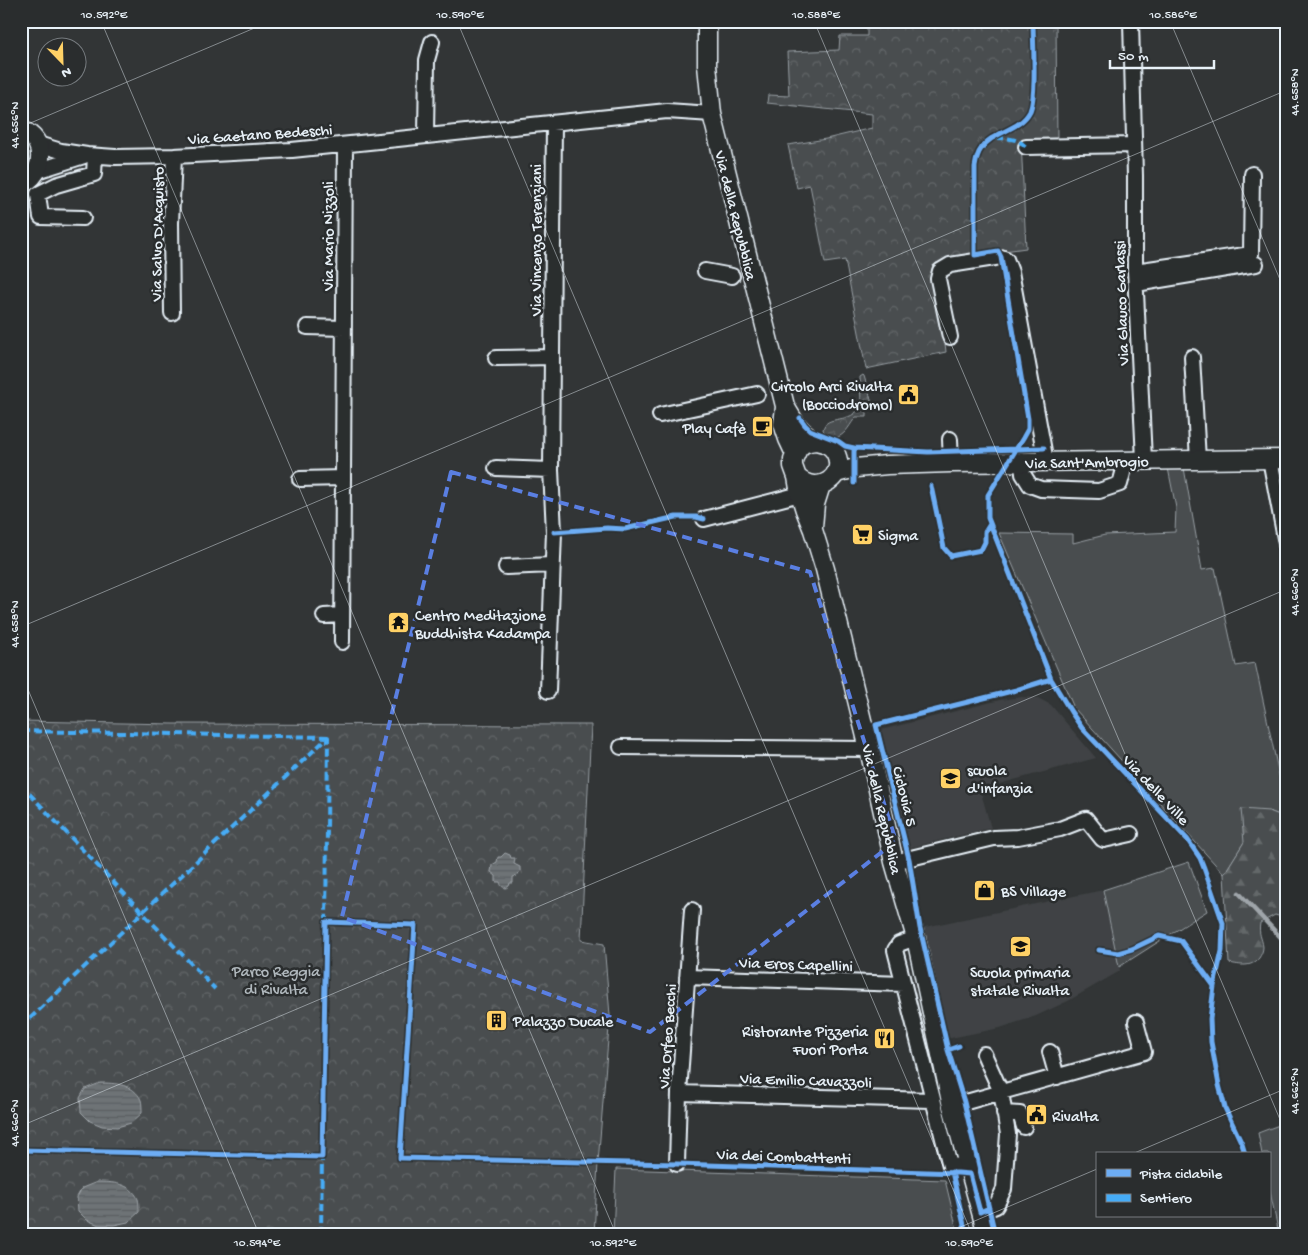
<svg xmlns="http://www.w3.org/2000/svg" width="1308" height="1255" font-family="'Gochi Hand',sans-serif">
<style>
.built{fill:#3f4244}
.grass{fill:#494d4f;stroke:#989fa4}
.forest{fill:url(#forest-firs);stroke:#989fa4}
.park{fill:url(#park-crowns);stroke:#989fa4}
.water{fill:url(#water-rules);stroke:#9fa5aa}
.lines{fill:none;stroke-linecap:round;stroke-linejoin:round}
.stream{stroke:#9fa5aa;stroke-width:4.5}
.minor-casing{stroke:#e8f1f8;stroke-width:18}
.major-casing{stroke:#e8f1f8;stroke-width:21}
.minor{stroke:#2a2d2e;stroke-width:14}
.major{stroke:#2a2d2e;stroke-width:18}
.quiet{stroke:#46acf6;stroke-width:4;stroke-dasharray:8 4;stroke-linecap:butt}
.cycleway-casing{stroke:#2a2d2e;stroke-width:8}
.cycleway{stroke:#6dadf4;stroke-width:5}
.marked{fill:none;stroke:#5a7fe2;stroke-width:4;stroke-dasharray:10 6;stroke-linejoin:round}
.ticks{fill:none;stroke:#e8f1f8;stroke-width:1;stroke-opacity:0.45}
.labels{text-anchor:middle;stroke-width:5;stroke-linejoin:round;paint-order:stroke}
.street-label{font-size:16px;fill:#e8f1f8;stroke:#2a2d2e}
.poi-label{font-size:16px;fill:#e8f1f8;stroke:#2a2d2e;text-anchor:start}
.park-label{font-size:16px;fill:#b0b8bd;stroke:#2a2d2e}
.neatline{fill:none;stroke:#e8f1f8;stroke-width:2}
.ticks-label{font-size:12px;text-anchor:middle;fill:#e8f1f8}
</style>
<defs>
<pattern id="forest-firs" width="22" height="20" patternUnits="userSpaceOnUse" patternTransform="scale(1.25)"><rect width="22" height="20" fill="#494d4f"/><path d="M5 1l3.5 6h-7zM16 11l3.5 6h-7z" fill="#636769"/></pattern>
<pattern id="park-crowns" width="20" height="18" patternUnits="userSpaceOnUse" patternTransform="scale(1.25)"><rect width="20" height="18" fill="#494d4f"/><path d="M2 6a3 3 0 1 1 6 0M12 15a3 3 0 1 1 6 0" fill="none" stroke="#636769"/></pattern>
<pattern id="water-rules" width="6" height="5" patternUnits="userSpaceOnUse" patternTransform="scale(1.25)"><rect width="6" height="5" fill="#6e7376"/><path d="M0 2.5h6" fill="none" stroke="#5a5e60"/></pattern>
</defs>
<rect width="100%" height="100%" fill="#323536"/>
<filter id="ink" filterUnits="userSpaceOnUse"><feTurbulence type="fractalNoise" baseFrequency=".02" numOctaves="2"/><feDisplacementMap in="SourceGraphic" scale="10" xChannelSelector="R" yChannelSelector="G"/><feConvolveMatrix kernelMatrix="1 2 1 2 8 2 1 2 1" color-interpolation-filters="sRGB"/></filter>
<g filter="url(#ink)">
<path class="built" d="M1022 697 1038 698 1051 705 1096 758 980 789 991 828 909 848 881 730 1000 700Z
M1103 890 1120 971 1068 1001 1036 1016 1000 1028 946 1039 920 928Z"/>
<path class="grass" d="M1168 468H1184L1202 570 1215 568 1236 666 1255 663 1287 812V818L1269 811 1244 842 1224 874 1074 708 999 533 1073 534V543L1105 535 1175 532 1176 508Z
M1189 862 1207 911 1119 967 1103 890Z
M1287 1122V1234H1279L1269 1187V1154H1262L1258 1133Z
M616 1169 945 1180 958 1234H613Z"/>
<path class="forest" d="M1241 809 1269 811 1287 818V920L1282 917 1275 915 1260 923C1258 935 1262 937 1263 947 1263 951 1261 955 1259 958 1251 968 1240 965 1229 963L1224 874 1244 842Z"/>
<path class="park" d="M867 21H1056L1057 141 1021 140 1026 248 975 255 936 263 946 352 866 369 845 260 825 263 810 185 797 188 788 145 826 139 872 128V114L767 103 768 95 789 96 787 52 839 50 840 36H867Z
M863 375 864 376 872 403 867 410V417H856C850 424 847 433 838 437L828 435 823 430C825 413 852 426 861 405L860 377Z
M21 721 173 724 591 725 581 940 604 944 610 1015 598 1163 594 1234H21Z"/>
<path class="water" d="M505 853 510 855 511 858H515L514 864 520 867V871L517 876 513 877V883H510L509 886 506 888C502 887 501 886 500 882H496V876L491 872 492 865 497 862 498 857H501Z
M100 1083C115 1083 134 1084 141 1100 142 1103 142 1109 142 1113L131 1123 117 1127 102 1126 90 1121 81 1112 80 1098 85 1089Z
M97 1182C112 1182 131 1183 138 1199 139 1202 139 1208 139 1212L128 1222 114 1225H99L87 1220 78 1211 77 1197 82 1188Z"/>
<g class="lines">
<path class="stream" d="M1239 893 1287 944"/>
<defs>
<path id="minor" d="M1131 21 1135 176V271L1144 460
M426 136 427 60 432 42
M38 144 61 151 87 155 115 157 174 156 292 150 667 111 712 114
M1026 147 1134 145
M37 171 84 156
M83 218 41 217 38 194 56 185 94 174 95 156
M705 271 732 276
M1135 271 1251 254 1252 174
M1136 284 1256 264
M172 313 171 223 174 156
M307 327 344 328
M950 337 938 279 940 271 950 265 1001 257 1006 259 1011 272 1046 462
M1192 357 1198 460
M496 358 552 357
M660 415 757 394
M950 439 951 463
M1270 459 1287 549
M1022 462 1023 474 1030 485 1041 489 1099 491 1120 484 1123 473V461
M496 468 551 470
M300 479 343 478
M704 519 800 494
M506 567 552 565
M324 616 342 615
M342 642 345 145
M548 691 554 532 551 470 554 123
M621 747 869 749
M894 862 994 838 1018 837 1060 829 1086 819 1102 839 1104 840 1131 834
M916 938 899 944 895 950 896 954 950 1166 968 1165
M687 977 904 984
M1050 1052 1057 1077
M679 1093 932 1100
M952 1106 1144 1052 1136 1022
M1004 1113 1020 1114 1024 1127
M677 1164 679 1093 692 910
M980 1212 996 1206 1004 1189 1008 1134 1001 1092 984 1054"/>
<path id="major" d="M707 21V65L712 114 785 406C791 416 796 427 806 434 808 436 812 439 816 441 824 443 830 444 835 452 848 476 818 497 797 477
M21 130C47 138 46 175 21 184
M785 407 783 424 788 439 795 454
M815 441 809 442 803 444 798 449 793 460V466L797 477 800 494 805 510 813 530 825 569 869 749 894 862 916 938 952 1106 987 1234
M836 473 856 468 887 465 951 463 1287 459
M813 527 815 504 821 485"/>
</defs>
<use href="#minor" class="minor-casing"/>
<use href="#major" class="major-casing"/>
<use href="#minor" class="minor"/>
<use href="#major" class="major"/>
<path class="quiet" d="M996 138C1007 138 1018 138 1026 147
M21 731 328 737
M21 785 215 989
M21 1027 328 737 326 922
M321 1234 322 1157"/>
<defs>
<path id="cycleway" d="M1033 21C1033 42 1037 94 1030 111 1020 131 992 131 981 149 977 154 976 161 975 167V255L998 251 1001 257 1028 419V429L1023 438 988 495V518L1051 679 1071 712 1082 728 1187 839 1200 858 1204 868 1223 923 1222 951 1214 986 1210 1019 1211 1042 1219 1085 1225 1108 1242 1144 1245 1154
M800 418 805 425 810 430 838 441 845 446 854 448V483
M854 448 928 452 1044 448
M931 486 944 548 951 556 981 550 985 542V532L990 524
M554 532 607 528 625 529 676 517H696L704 519
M1099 950 1118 953 1132 949 1159 936 1181 941 1214 986
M959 1046 948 1050 920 928 909 859 876 725 1016 690 1051 679
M948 1050 964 1102 995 1234
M21 1150 322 1157 326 922 415 925 400 1158 677 1164 958 1173 970 1174 980 1212 989 1208
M952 1172 966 1234"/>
</defs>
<use href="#cycleway" class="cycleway-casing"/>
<use href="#cycleway" class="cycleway"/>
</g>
</g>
<path class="marked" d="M451 472 810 572 896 841 650 1032 342 917Z"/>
<path class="ticks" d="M101 21 616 1234M457 21 972 1234M814 21 1287 1136M1170 21 1287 296M21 127 271 21M21 627 1287 90M21 673 259 1234M21 1126 1287 589M1132 1154 1287 1088M944 1234 1097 1169"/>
<defs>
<symbol id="civic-square" viewBox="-11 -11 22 22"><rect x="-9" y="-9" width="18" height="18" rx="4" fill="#ffd166" stroke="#2a2d2e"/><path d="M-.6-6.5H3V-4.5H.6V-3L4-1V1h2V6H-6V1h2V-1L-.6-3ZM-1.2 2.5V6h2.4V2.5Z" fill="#111"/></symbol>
<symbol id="cafe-square" viewBox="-11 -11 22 22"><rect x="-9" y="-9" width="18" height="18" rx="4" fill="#ffd166" stroke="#2a2d2e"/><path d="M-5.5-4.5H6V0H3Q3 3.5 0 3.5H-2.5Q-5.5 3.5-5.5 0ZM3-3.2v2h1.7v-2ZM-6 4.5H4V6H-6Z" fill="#111"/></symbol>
<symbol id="supermarket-square" viewBox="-11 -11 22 22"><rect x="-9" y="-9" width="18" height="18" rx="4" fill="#ffd166" stroke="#2a2d2e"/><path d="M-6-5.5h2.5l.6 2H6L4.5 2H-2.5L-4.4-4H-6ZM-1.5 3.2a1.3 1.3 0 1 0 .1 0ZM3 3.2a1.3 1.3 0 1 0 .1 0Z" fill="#111"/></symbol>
<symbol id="temple-square" viewBox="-11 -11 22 22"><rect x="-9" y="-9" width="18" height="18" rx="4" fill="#ffd166" stroke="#2a2d2e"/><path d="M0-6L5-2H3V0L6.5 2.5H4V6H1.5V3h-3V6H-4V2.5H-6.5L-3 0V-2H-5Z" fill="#111"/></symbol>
<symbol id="school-square" viewBox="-11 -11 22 22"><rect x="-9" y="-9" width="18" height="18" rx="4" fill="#ffd166" stroke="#2a2d2e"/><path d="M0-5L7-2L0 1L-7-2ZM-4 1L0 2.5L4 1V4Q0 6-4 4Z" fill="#111"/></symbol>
<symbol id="shop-square" viewBox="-11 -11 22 22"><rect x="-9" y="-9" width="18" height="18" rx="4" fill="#ffd166" stroke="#2a2d2e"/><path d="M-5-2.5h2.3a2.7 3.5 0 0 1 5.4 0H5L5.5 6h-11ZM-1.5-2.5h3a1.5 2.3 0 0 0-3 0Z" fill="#111"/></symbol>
<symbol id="building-square" viewBox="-11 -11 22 22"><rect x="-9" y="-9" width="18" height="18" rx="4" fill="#ffd166" stroke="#2a2d2e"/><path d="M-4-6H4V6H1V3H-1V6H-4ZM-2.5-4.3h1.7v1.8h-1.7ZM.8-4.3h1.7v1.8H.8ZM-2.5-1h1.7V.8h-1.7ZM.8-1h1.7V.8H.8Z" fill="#111"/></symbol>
<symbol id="restaurant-square" viewBox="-11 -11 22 22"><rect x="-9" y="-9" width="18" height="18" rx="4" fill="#ffd166" stroke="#2a2d2e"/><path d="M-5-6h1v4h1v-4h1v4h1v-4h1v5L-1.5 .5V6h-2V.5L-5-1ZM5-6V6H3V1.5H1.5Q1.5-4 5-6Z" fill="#111"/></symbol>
</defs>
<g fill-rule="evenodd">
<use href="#civic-square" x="896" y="382" width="25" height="25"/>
<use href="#cafe-square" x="750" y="414" width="25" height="25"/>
<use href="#supermarket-square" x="850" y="522" width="25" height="25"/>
<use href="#temple-square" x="386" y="610" width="25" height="25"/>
<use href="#school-square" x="938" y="766" width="25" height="25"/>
<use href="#shop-square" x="972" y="878" width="25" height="25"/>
<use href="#school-square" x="1008" y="934" width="25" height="25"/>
<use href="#building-square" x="484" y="1008" width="25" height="25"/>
<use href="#restaurant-square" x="872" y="1026" width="25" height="25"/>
<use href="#civic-square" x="1024" y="1102" width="25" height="25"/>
</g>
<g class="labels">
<g class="street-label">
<text transform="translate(260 133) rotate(-4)" y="6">Via Gaetano Bedeschi</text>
<text transform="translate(737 215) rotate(76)" y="6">Via della Repubblica</text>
<text transform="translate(156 234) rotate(-89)" y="6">Via Salvo D'Acquisto</text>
<text transform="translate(327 236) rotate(-90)" y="6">Via Mario Nizzoli</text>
<text transform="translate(535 240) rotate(-90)" y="6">Via Vincenzo Terenziani</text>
<text transform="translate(1120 303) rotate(-92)" y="6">Via Glauco Garlassi</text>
<text transform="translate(1087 461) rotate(-1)" y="6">Via Sant'Ambrogio</text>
<text transform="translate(1157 789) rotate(47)" y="6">Via delle Ville</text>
<text transform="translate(906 796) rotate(76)" y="6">Ciclovia 5</text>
<text transform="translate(883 809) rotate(77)" y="6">Via della Repubblica</text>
<text transform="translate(796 963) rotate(2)" y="6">Via Eros Capellini</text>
<text transform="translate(666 1036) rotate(-86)" y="6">Via Orfeo Becchi</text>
<text transform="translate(806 1079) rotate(2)" y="6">Via Emilio Cavazzoli</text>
<text transform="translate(784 1155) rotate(2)" y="6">Via dei Combattenti</text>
</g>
<g class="poi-label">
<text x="893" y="391" text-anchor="end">Circolo Arci Rivalta<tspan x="893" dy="18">(Bocciodromo)</tspan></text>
<text x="746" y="433" text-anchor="end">Play Cafè</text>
<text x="878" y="540">Sigma</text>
<text x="415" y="620">Centro Meditazione<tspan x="415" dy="18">Buddhista Kadampa</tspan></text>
<text x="967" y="775">scuola<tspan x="967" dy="18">d'infanzia</tspan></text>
<text x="1001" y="896">BS Village</text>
<text x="1020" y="977" text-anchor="middle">Scuola primaria<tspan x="1020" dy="18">statale Rivalta</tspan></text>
<text x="513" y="1026">Palazzo Ducale</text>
<text x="868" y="1036" text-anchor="end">Ristorante Pizzeria<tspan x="868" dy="18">Fuori Porta</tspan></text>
<text x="1052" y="1121">Rivalta</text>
</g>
<g class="park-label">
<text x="276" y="976">Parco Reggia<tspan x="276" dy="18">di Rivalta</tspan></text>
</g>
</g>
<rect width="1308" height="1255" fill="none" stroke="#2a2d2e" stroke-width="55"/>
<rect x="1096" y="1152" width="175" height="65" fill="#2a2d2e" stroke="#767b7f"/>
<rect x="1106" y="1169" width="25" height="8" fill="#6dadf4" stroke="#767b7f"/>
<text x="1140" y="1178" font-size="15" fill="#e8f1f8">Pista ciclabile</text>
<rect x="1106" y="1194" width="25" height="8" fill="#46acf6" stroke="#767b7f"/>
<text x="1140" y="1202" font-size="15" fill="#e8f1f8">Sentiero</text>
<g transform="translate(62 62) rotate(157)"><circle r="24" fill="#2a2d2e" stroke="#767b7f"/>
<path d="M0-4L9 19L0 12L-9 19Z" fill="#ffd166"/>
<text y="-8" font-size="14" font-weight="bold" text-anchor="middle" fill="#e8f1f8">N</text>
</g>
<path d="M1110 60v8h104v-8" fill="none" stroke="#e8f1f8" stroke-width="2.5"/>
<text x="1118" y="60" font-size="15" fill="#e8f1f8" stroke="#2a2d2e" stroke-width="4" paint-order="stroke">50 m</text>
<rect x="28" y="28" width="1252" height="1200" class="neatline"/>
<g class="ticks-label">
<text x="104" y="18">10.592°E</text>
<text x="460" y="18">10.590°E</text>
<text x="816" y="18">10.588°E</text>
<text x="1173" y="18">10.586°E</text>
<text transform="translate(1294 92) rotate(-90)" y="4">44.658°N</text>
<text transform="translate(14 125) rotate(-90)" y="4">44.656°N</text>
<text transform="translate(1294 592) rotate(-90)" y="4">44.660°N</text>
<text transform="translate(14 624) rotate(-90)" y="4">44.658°N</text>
<text transform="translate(1294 1091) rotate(-90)" y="4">44.662°N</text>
<text transform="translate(14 1123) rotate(-90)" y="4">44.660°N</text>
<text x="257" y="1246">10.594°E</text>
<text x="613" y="1246">10.592°E</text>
<text x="969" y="1246">10.590°E</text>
</g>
</svg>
